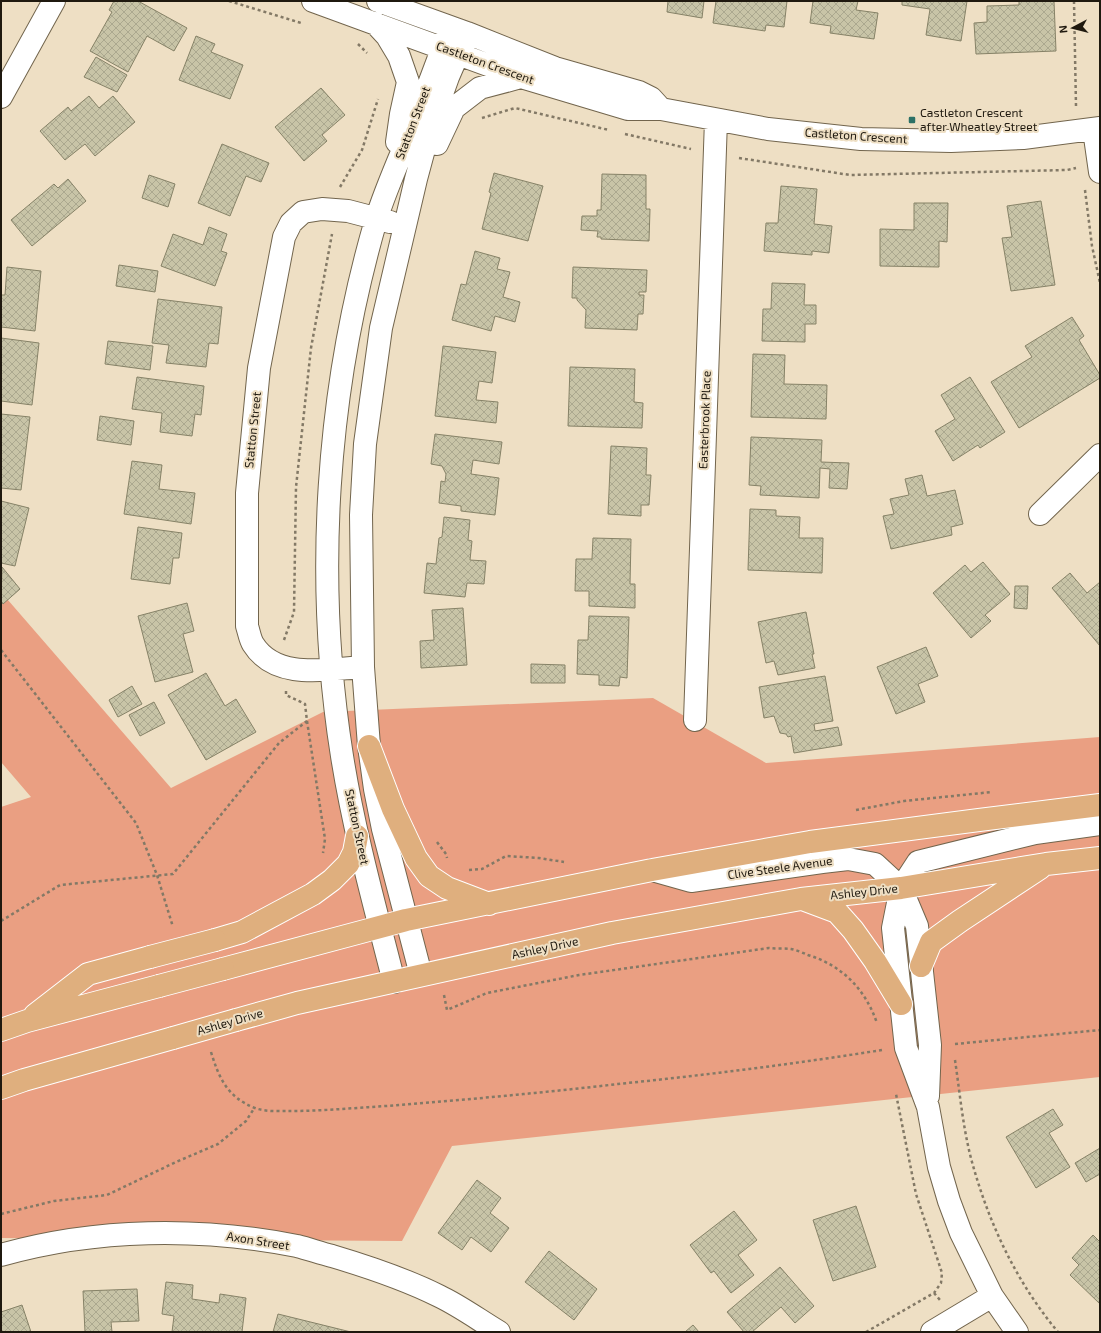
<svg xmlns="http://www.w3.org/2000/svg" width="1101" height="1333" font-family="'Exo 2',sans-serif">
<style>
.park{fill:#ea9f82}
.building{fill:url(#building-cross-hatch);stroke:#868267}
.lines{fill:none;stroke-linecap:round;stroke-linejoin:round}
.minor-casing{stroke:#72654d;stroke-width:24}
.major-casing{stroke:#fff;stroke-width:24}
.path{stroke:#837966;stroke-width:2.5;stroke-dasharray:3 3;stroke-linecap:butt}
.minor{stroke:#fff;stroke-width:22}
.major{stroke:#dfaf7e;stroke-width:22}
.major-bridge-casing{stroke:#fff;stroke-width:24;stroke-linecap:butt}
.major-bridge{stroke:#dfaf7e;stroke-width:22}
.poi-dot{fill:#2c7166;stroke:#eedfc4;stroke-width:1.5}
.labels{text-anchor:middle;stroke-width:4;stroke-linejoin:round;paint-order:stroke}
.street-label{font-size:12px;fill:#1f190f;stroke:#eedfc4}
.poi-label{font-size:12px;fill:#1f190f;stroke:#eedfc4;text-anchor:start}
</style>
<defs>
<pattern id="building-cross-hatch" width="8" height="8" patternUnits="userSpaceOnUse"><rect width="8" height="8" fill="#c8c4a7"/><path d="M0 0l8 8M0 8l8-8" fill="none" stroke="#aba88f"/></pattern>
</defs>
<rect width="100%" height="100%" fill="#eedfc4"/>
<path class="park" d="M1 592 171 788 323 712 653 698 766 763 1100 737V1077L452 1146 402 1241 1 1238V807L31 797 1 762Z"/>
<path class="building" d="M114 1H138L187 28 174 51 147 36 128 72 90 51 112 12 109 10Z
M668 1H704L702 18 667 12Z
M716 1H787L784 27 766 25 765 31 713 23Z
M813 1H858L856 10 878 13 874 39 830 33 831 26 810 23Z
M902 1H967L961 41 926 35 930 9 902 5Z
M1019 1H1054L1056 51 976 54 974 23 987 22V6L1019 5Z
M196 36 215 44 211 52 243 65 230 99 179 80Z
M96 57 127 75 117 92 84 77Z
M321 88 345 115 322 135 327 141 304 161 275 127Z
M89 96 99 108 113 96 135 122 95 156 85 144 65 160 40 131 68 107 71 111Z
M222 144 269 163 261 182 246 176 230 216 198 203Z
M494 173 543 186 528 241 482 229 491 193 489 192Z
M602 174 646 175V209H650L649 241 601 239V237H597L598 231 581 230 582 216H597V210H601Z
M149 175 175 184 168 207 142 198Z
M68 179 86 201 32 246 11 220 54 184 58 188Z
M781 186 817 189 814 224 832 226 829 253 812 251V255L764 251 766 223H778Z
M1041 201 1055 285 1011 291 1002 238 1012 237 1007 206Z
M914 203H948L947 242 939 241V267L880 266V229L914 230Z
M209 227 227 234 221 251 227 253 215 286 161 266 173 234 203 245Z
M475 251 500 258 497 269 510 272 503 297 520 302 515 322 495 316 491 331 452 320 461 284 466 285Z
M119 265 158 271 155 292 116 286Z
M7 267 41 271 35 331 1 327V295H5Z
M573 267 647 270 646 292H639V295H644L643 314H638L637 330 585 328 586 310 577 300V298H572Z
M772 283 805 284 804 305H816V324H805V342L762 341 763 309H771Z
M158 299 222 307 218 344 209 343 206 367 166 363 169 345 152 343Z
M1072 317 1084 336 1079 340 1100 375V378L1019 428 991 382 1032 357 1025 346Z
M1 338 39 343 32 405 1 401Z
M108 341 153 346 150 370 105 364Z
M443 346 496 352 492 383 479 381 476 400 498 402 496 423 435 416Z
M753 354 785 355 784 384 827 385 826 419 751 417Z
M570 367 635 369 634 402 643 403 642 428 568 426Z
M137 377 204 386 201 415 195 414 192 436 160 432 162 413 132 409Z
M970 377 1005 432 980 448 978 445 953 461 935 431 955 419 941 395Z
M1 414 30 417 21 490 1 488Z
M100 416 134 421 131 445 97 440Z
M435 434 502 442 499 464 473 460 471 474 499 478 495 515 461 511V506L439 503 441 481 445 482 446 474 442 466 431 464Z
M751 437 822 440 821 462 849 463 847 489 829 488 830 469 820 468 819 498 760 495 761 486 749 485Z
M611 446 647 448 646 475H651L649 505H641V516L608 514Z
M132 461 162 465 159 489 195 493 191 524 124 514Z
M922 475 927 496 955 490 963 524 951 527 952 535 891 549 883 516 894 514 890 499 909 495 905 479Z
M1 501 29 508 15 566 1 563Z
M750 509 776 510V516L800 517 799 538H823L822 573 748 570Z
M444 517 470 520 468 540 472 541 470 560 486 561 484 584 467 583 465 597 424 593 427 563 436 564 439 538 442 537Z
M138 527 182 533 179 558H173L170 584 131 579Z
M593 538 631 539 630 584H635V608L589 606V591H575L576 559H592Z
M983 562 1010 594 985 615 991 621 971 638 933 593 965 565 971 572Z
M2 567 20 589 3 604 1 601Z
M1070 573 1087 593 1100 582V646L1052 588Z
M1015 586H1028L1027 609 1014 608Z
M187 603 194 631 183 634 193 672 155 682 138 616Z
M463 608 467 665 421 668 420 641 434 640 432 610Z
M806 612 814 654H812L815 668 778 675 774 661 766 663 758 622Z
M589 616 629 617 627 678 620 677 619 686 599 685V675L577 674 578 640H588Z
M926 647 938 676 918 684 925 702 896 714 877 667Z
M531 664 565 665V683H531Z
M206 673 225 706 236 699 256 732 206 760 168 695Z
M825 676 833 721 814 724 815 731 838 727 842 745 794 753 791 736 788 737 786 734 780 733 774 716 764 718 759 687Z
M132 686 142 704 118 717 109 700Z
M154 702 165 723 140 736 129 715Z
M1053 1109 1063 1125 1049 1133 1070 1167 1036 1188 1006 1137Z
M1100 1148V1174L1086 1182 1075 1163Z
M477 1180 501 1198 490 1213 509 1228 491 1252 471 1237 462 1250 438 1233Z
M856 1206 876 1267 833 1281 813 1220Z
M734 1211 757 1240 738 1255 754 1275 731 1293 714 1271 711 1273 690 1245Z
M1093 1235 1100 1242V1304L1070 1275 1079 1265 1072 1258Z
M549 1251 597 1289 574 1320 525 1282Z
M780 1267 814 1306 795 1323 781 1307 752 1332H744L727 1312Z
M166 1282 193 1285 192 1299 219 1303 220 1294 246 1298 242 1332H172L174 1316 162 1314Z
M137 1289 139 1321 111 1322 112 1332H85L83 1291Z
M22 1305 31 1332H1V1312Z
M278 1314 351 1332H273Z
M693 1325 699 1332H685Z"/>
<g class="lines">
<defs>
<path id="minor" d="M313 1 521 77 628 109H661L768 129 861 139 951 141 1023 138 1100 128
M378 1 467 33 555 68 639 92 651 98 661 109
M375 23 387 36 399 56 408 82 401 114 397 142
M1 97 54 1
M1094 130 1100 172
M437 144 454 108 480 88 521 77
M1040 514 1100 455
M363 667C328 669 276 681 253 644 250 639 249 632 247 626V493L259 368 284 237 291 223 303 212 322 209 348 211 390 222
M695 720 716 120
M652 870 691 881 822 862 848 859 875 864 901 888 917 926 930 1045 928 1096
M421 975 383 829 375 789 369 746 363 667 361 515 365 444 381 328 416 179 430 127 448 77 467 33
M394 982C375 907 354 832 342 756 314 579 326 392 376 220 385 191 398 162 410 133 424 98 437 63 450 28
M1 1255C96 1228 200 1227 297 1246 309 1249 320 1253 332 1256 369 1267 405 1279 439 1296 460 1306 479 1320 499 1332
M932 1332 992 1296
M1017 1332 992 1296 961 1233 949 1201 939 1167 928 1107 906 1048 893 928 901 888 918 862 1035 833 1100 824"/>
<path id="major" d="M369 746 393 809 416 858 429 876 447 888 489 904
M805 900 837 912 853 930 875 961 901 1004
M215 940 242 932 313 894 332 880 348 864 354 852 357 836
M921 966 931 942 960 921 1040 868
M223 969 406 920 652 870 810 842 979 820 1100 805
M35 1015 88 974 150 957
M236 1020 297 1003 612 933 801 899 901 888 1046 864 1100 858
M1 1030 27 1021 159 986
M1 1088 24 1080 173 1038"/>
</defs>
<use href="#minor" class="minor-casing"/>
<use href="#major" class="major-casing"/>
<path class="path" d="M229 1 301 23
M1074 1 1076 106
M358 44 367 53
M482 118 515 108 609 130
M625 134 691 149
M739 158 850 175 1067 170 1076 168
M340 187 362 150 378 99
M1085 190 1092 246 1100 283
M284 640 294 612 296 487 311 348 332 234
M1 650 136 823 157 875 173 927
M307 721 325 839 323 853
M856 810 904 801 992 792
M437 842 446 854 447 858
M469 870 482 869 506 856 539 858 564 862
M1 921 60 885 173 874 279 743 307 721 305 704 286 695V691
M444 995 447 1010 487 993 579 975 769 948C776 949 784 948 791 949 797 950 803 953 808 955 843 966 865 989 877 1023
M955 1044 1100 1030
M211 1052C219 1078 227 1097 255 1108 266 1112 279 1111 290 1111 322 1111 354 1108 386 1106 463 1100 541 1093 618 1084 706 1075 794 1064 882 1050
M955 1060C960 1094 963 1129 972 1162 989 1224 1017 1283 1058 1332
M1 1214 54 1201 107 1195 176 1162 218 1144 246 1121 255 1107
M934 1293 940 1300
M866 1332 934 1293 941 1283 942 1273 916 1194 896 1094"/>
<use href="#minor" class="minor"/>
<use href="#major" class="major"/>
<defs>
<path id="major-bridge" d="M150 957 215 940
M159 986 223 969
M173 1038 236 1020"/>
</defs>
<use href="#major-bridge" class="major-bridge-casing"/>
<use href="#major-bridge" class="major-bridge"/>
</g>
<rect class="poi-dot" x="908" y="116" width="8" height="8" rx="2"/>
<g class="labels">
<g class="street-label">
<text transform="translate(485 63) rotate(20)" y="4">Castleton Crescent</text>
<text transform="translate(413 123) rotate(-69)" y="4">Statton Street</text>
<text transform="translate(856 136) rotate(4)" y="4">Castleton Crescent</text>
<text transform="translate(705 420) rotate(-88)" y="4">Easterbrook Place</text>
<text transform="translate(253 430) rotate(-84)" y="4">Statton Street</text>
<text transform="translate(357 827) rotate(78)" y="4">Statton Street</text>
<text transform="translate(780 868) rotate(-8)" y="4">Clive Steele Avenue</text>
<text transform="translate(864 892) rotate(-6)" y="4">Ashley Drive</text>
<text transform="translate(545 948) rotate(-12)" y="4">Ashley Drive</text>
<text transform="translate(230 1022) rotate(-16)" y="4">Ashley Drive</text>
<text transform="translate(258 1241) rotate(9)" y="4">Axon Street</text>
</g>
<g class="poi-label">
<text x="920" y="117">Castleton Crescent<tspan x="920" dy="14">after Wheatley Street</tspan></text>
</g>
</g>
<rect width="1101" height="1333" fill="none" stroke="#1f190f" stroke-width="4"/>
<g transform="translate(1073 28) rotate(263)" stroke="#eedfc4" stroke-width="3" paint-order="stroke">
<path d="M0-3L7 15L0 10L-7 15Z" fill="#1f190f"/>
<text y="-6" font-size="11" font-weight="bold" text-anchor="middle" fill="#1f190f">N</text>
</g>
</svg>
